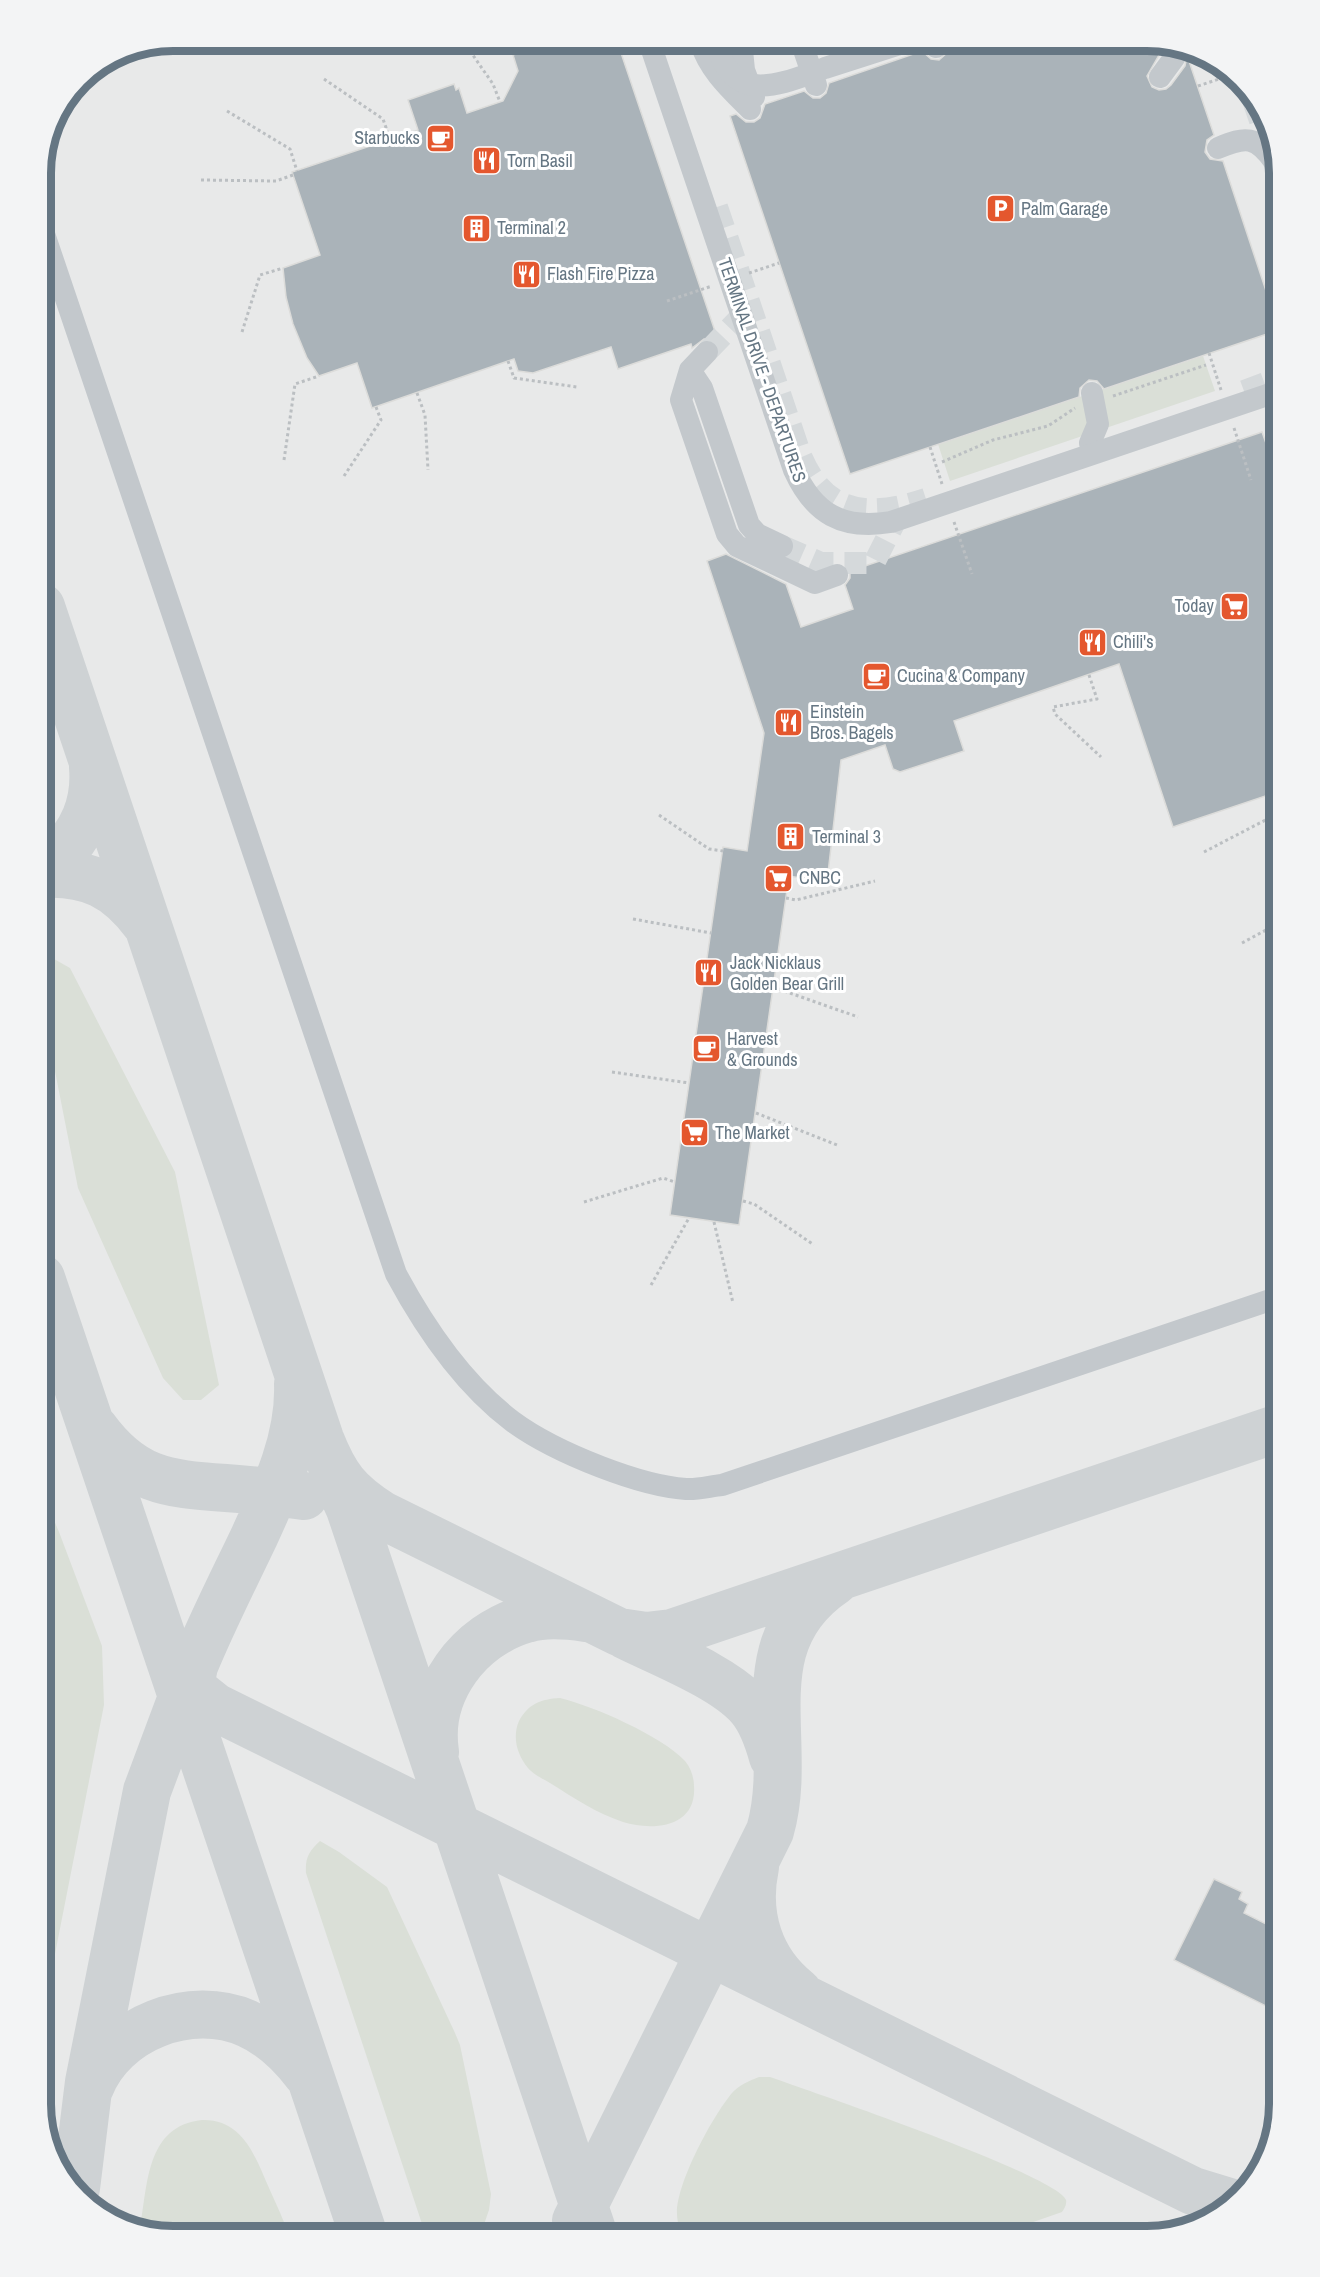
<svg xmlns="http://www.w3.org/2000/svg" width="1320" height="2277" font-family="'Archivo Narrow',sans-serif">
<style>
.built{fill:#e8e9e9}
.green{fill:#dadfd7}
.lines{fill:none;stroke-linecap:round;stroke-linejoin:round}
.taxiway{stroke:#ced2d4;stroke-width:48}
.building{fill:#aab3b9;stroke:#dcdcda;stroke-width:1.5}
.minor-tunnel{stroke:#d5d9db;stroke-width:22;stroke-dasharray:22 11;stroke-linecap:butt}
.path{stroke:#bbbfc2;stroke-width:3;stroke-dasharray:3 3;stroke-linecap:butt}
.minor{stroke:#c3c8cc;stroke-width:22}
.path-bridge{stroke:#bbbfc2;stroke-width:3;stroke-dasharray:3 3;stroke-linecap:butt}
.minor-bridge{stroke:#c3c8cc;stroke-width:22}
.labels{text-anchor:middle;stroke-width:6;stroke-linejoin:round;paint-order:stroke}
.poi-label{font-size:18px;fill:#657683;stroke:#fff;text-anchor:start}
.street-label{font-size:18px;fill:#657683;stroke:#fff}
.rim{fill:none;stroke:#657683;stroke-width:8}
</style>
<rect width="100%" height="100%" fill="#fafaf8"/>
<path class="built" d="M173 41H1156L1221 63 1266 115 1279 173V2105L1257 2177 1205 2223 1147 2236H165L99 2214 54 2162 41 2104V165L51 122 80 79 122 50Z"/>
<path class="green" d="M1203 356 1215 391 950 481 938 444Z
M54 959 70 968 175 1172 219 1385 201 1400H183L163 1378 78 1188 41 1000V970L44 962Z
M41 1490 59 1532 102 1646 104 1705 41 2025Z
M560 1698C593 1706 662 1736 685 1761 691 1768 694 1778 694 1786 697 1828 652 1831 623 1822 596 1813 574 1798 550 1783 543 1779 533 1774 528 1768 517 1755 512 1737 519 1721 528 1704 541 1699 560 1698Z
M320 1841 339 1852 387 1887 455 2033 460 2045 491 2194 489 2210 480 2236H426L306 1873C305 1858 309 1851 320 1841Z
M759 2077H770C809 2091 1057 2175 1066 2200 1067 2205 1064 2209 1062 2212L993 2236H681C680 2229 677 2221 677 2214 676 2184 712 2117 732 2093 739 2085 749 2081 759 2077Z
M202 2120C243 2119 255 2156 269 2188 276 2204 284 2220 289 2236H164L140 2228C148 2184 146 2126 202 2120Z"/>
<g class="lines">
<path class="taxiway" d="M41 607 320 1439C335 1477 347 1493 382 1515L619 1632 646 1636 672 1633 1279 1428
M56 859C83 833 96 804 93 767
M41 874C88 871 118 886 146 924
M41 1278 364 2236
M94 1428C132 1480 165 1484 226 1488 252 1490 278 1492 304 1496
M337 1480 350 1509 594 2236
M625 1635C661 1653 724 1677 750 1707 762 1721 768 1739 773 1757
M169 1658 195 1691 215 1707 1193 2191 1229 2202
M190 1710V1686L194 1666C212 1622 234 1579 254 1537 276 1489 300 1438 298 1384
M435 1752C426 1692 469 1635 526 1619 545 1613 566 1615 586 1618
M755 1867C745 1915 759 1961 798 1992
M90 2087C113 2028 191 1998 248 2024 273 2035 291 2053 307 2074
M76 2188 89 2082 147 1791 187 1684
M576 2221 770 1831C796 1741 740 1645 835 1581"/>
</g>
<path class="building" d="M555 41H617L719 343 711 339H704L692 348 691 344 618 369 611 347 533 373 518 371 514 359 372 408 357 363 319 376 307 358 293 324 286 297 283 268 320 255 292 172 418 130 408 100 454 84 456 90 459 88 467 113 503 101 518 71 513 55Z
M954 41H1156L1159 55 1147 76 1152 87 1159 90 1166 89 1171 85 1185 66 1187 55 1214 135 1207 140 1205 152 1210 159 1223 161 1279 330 1104 389 1097 381 1089 380 1080 388 1079 397 850 474 730 116 736 114 746 122H754L760 118 765 104 804 91 813 98H820L826 93 829 83 922 51 931 59 939 60 948 52V43Z
M1262 432 1273 463 1280 461V791L1173 827 1119 664 954 721 964 751 900 772 893 769 885 745 841 760 827 882 789 876 739 1225 670 1215 723 847 747 851 764 733 707 561 726 554 786 584 801 627 853 609 845 585 850 578V571Z
M1214 1879 1242 1892 1239 1899 1248 1904 1244 1913 1280 1931V2013L1174 1960Z"/>
<g class="lines">
<path class="minor-tunnel" d="M1253 100 1279 177
M717 207 801 456C827 517 871 517 926 499
M707 352 751 306
M1244 391 1279 378
M782 546 821 563H874L902 508"/>
<path class="path" d="M463 41 493 84 500 102
M324 79 383 119 390 139
M1198 86 1231 75
M227 111 290 149 297 171
M201 180 276 181 293 175
M242 332 260 275 283 268
M508 361 514 378 577 387
M417 393 425 415 428 470
M1113 396 1206 365
M284 460 295 384 319 376
M942 462 993 440 1048 426 1075 408
M344 476 381 420 376 407
M1089 675 1097 699 1053 707 1055 714 1101 757
M659 815 709 849 723 851
M1204 852 1279 813
M786 898 796 900 875 881
M633 919 711 933
M1242 943 1279 923
M773 987 858 1017
M1276 1060 1279 1051
M612 1072 689 1083
M756 1113 837 1145
M743 1201 754 1204 814 1245
M584 1202 663 1178 675 1182
M714 1222 733 1303
M651 1285 689 1218"/>
<path class="minor" d="M700 41C709 70 729 88 750 109
M741 41 744 70 754 97
M931 41 936 47
M1160 77 1174 58 1170 45
M1218 148C1246 136 1256 136 1274 161
M41 225 396 1274C425 1328 462 1383 512 1421 539 1441 570 1455 601 1467 627 1477 658 1487 686 1489 697 1490 711 1486 722 1485L1279 1297
M707 352 690 370 681 400 727 534 737 546 815 583 837 575
M690 370 702 388 749 525 757 534 782 546
M1090 443 1098 424 1092 393"/>
<path class="path-bridge" d="M749 273 779 263
M667 301 712 286
M1209 353 1221 390
M1234 428 1251 480
M930 447 942 484
M954 522 972 574"/>
<path class="minor-bridge" d="M649 41 794 470C814 514 842 530 891 522L1279 391
M718 41C718 60 732 82 753 85 776 88 803 76 825 68 853 59 881 50 909 41
M801 41 816 85"/>
</g>
<defs>
<symbol id="cafe-square" viewBox="-11 -11 22 22"><rect x="-9" y="-9" width="18" height="18" rx="4" fill="#e4572e" stroke="#fff"/><path d="M-5.5-4.5H6V0H3Q3 3.5 0 3.5H-2.5Q-5.5 3.5-5.5 0ZM3-3.2v2h1.7v-2ZM-6 4.5H4V6H-6Z" fill="#fff"/></symbol>
<symbol id="restaurant-square" viewBox="-11 -11 22 22"><rect x="-9" y="-9" width="18" height="18" rx="4" fill="#e4572e" stroke="#fff"/><path d="M-5-6h1v4h1v-4h1v4h1v-4h1v5L-1.5 .5V6h-2V.5L-5-1ZM5-6V6H3V1.5H1.5Q1.5-4 5-6Z" fill="#fff"/></symbol>
<symbol id="parking-square" viewBox="-11 -11 22 22"><rect x="-9" y="-9" width="18" height="18" rx="4" fill="#e4572e" stroke="#fff"/><path d="M-3.5-5.5H1a3.5 3.5 0 0 1 0 7H-1V5.5H-3.5ZM-1-3.4V-.6H.8a1.4 1.4 0 0 0 0-2.8Z" fill="#fff"/></symbol>
<symbol id="building-square" viewBox="-11 -11 22 22"><rect x="-9" y="-9" width="18" height="18" rx="4" fill="#e4572e" stroke="#fff"/><path d="M-4-6H4V6H1V3H-1V6H-4ZM-2.5-4.3h1.7v1.8h-1.7ZM.8-4.3h1.7v1.8H.8ZM-2.5-1h1.7V.8h-1.7ZM.8-1h1.7V.8H.8Z" fill="#fff"/></symbol>
<symbol id="supermarket-square" viewBox="-11 -11 22 22"><rect x="-9" y="-9" width="18" height="18" rx="4" fill="#e4572e" stroke="#fff"/><path d="M-6-5.5h2.5l.6 2H6L4.5 2H-2.5L-4.4-4H-6ZM-1.5 3.2a1.3 1.3 0 1 0 .1 0ZM3 3.2a1.3 1.3 0 1 0 .1 0Z" fill="#fff"/></symbol>
</defs>
<g fill-rule="evenodd">
<use href="#cafe-square" x="424" y="122" width="33" height="33"/>
<use href="#restaurant-square" x="470" y="144" width="33" height="33"/>
<use href="#parking-square" x="984" y="192" width="33" height="33"/>
<use href="#building-square" x="460" y="212" width="33" height="33"/>
<use href="#restaurant-square" x="510" y="258" width="33" height="33"/>
<use href="#supermarket-square" x="1218" y="590" width="33" height="33"/>
<use href="#restaurant-square" x="1076" y="626" width="33" height="33"/>
<use href="#cafe-square" x="860" y="660" width="33" height="33"/>
<use href="#restaurant-square" x="772" y="706" width="33" height="33"/>
<use href="#building-square" x="774" y="820" width="33" height="33"/>
<use href="#supermarket-square" x="762" y="862" width="33" height="33"/>
<use href="#restaurant-square" x="692" y="956" width="33" height="33"/>
<use href="#cafe-square" x="690" y="1032" width="33" height="33"/>
<use href="#supermarket-square" x="678" y="1116" width="33" height="33"/>
</g>
<g class="labels">
<g class="poi-label">
<text x="420" y="144" text-anchor="end">Starbucks</text>
<text x="507" y="167">Torn Basil</text>
<text x="1021" y="215">Palm Garage</text>
<text x="497" y="234">Terminal 2</text>
<text x="547" y="280">Flash Fire Pizza</text>
<text x="1214" y="612" text-anchor="end">Today</text>
<text x="1113" y="648">Chili's</text>
<text x="897" y="682">Cucina &amp; Company</text>
<text x="810" y="718">Einstein<tspan x="810" dy="21">Bros. Bagels</tspan></text>
<text x="812" y="843">Terminal 3</text>
<text x="799" y="884">CNBC</text>
<text x="730" y="969">Jack Nicklaus<tspan x="730" dy="21">Golden Bear Grill</tspan></text>
<text x="727" y="1045">Harvest<tspan x="727" dy="21">&amp; Grounds</tspan></text>
<text x="715" y="1139">The Market</text>
</g>
<g class="street-label">
<text transform="translate(762 370) rotate(71)" y="6">TERMINAL DRIVE - DEPARTURES</text>
</g>
</g>
<path d="M0 0H1320V2277H0ZM173 51H1147A122 122 0 0 1 1269 173V2104A122 122 0 0 1 1147 2226H173A122 122 0 0 1 51 2104V173A122 122 0 0 1 173 51Z" fill="#f3f4f5" fill-rule="evenodd"/>
<path class="rim" d="M173 51H1147A122 122 0 0 1 1269 173V2104A122 122 0 0 1 1147 2226H173A122 122 0 0 1 51 2104V173A122 122 0 0 1 173 51Z"/>
</svg>
